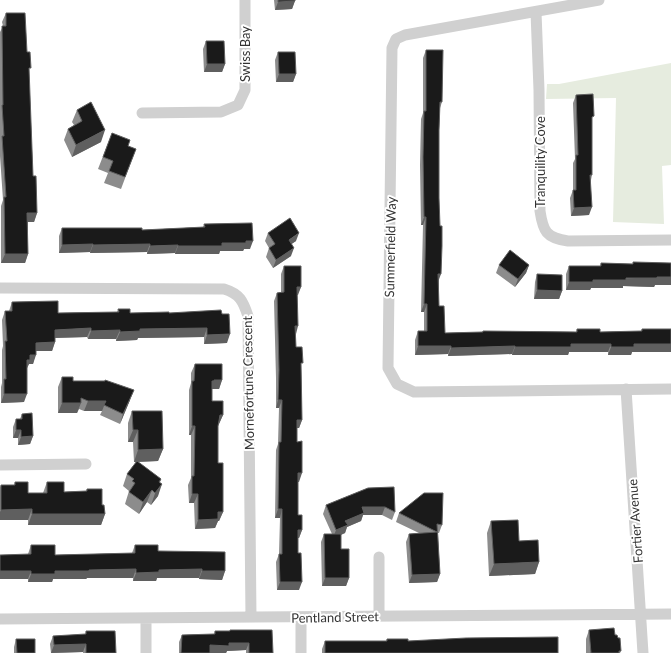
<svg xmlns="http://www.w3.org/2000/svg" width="671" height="653" font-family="Lato,sans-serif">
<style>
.green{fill:#e6ecdf}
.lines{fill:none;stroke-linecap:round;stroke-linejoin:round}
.street{stroke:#d0d0d0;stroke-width:11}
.wall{fill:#8c8c8c}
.shaded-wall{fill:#5f5f5f}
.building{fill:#1a1a1a;stroke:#5f5f5f}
.labels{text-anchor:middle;stroke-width:4;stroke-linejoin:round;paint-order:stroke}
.street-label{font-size:13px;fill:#333;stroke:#fff}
</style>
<rect width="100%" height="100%" fill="#fff"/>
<path class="green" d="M671 63V165L662 166 664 224 613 222 616 98 546 99 547 84H559Z"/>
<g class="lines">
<path class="street" d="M599 0 405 35 396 39 392 48 388 368 397 384 414 392 671 389
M536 12 539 90 540 211C543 231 546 238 568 241L671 240
M142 113 221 112 238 105 245 90V0
M0 288 224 289C240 294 243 301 248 316L251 617
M626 389 643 653
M0 465 86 464
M379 557V616
M146 618V653
M0 619 671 614
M301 653V618"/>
</g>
<path class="wall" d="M274 0H295L292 9 275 10Z
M6 13 27 52 29 74 33 176 37 213 34 222H28V254L25 263H1V206L3 200 0 156V32L3 26 2 22Z
M206 41 225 64 222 72H204L203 49Z
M426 50 442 102 440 108 439 130V306L445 333 482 332 483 331 576 332 577 329 600 332 641 331 642 329H671L632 352 631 355H608V352H569L568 355H512V354L448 356V354L415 355V340L418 331H424V312H421L423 225H421L420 165 421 119 423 113V58Z
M278 52 296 74 293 82H276L275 60Z
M576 95 592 122V175L591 180 589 215 571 216 570 198 573 190V163L575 159 573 103Z
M77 110 101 142 72 157 64 140 68 129 74 125 72 122Z
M112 133 128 146 136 149 121 189 104 183 108 173 98 169Z
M204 224 250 249H244L243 251H220L219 254H175V253L147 254V252L90 253V252L59 253V236L62 228 142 230 203 227Z
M268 233 296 241 291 244V256L273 268 266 257 269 248 265 241Z
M633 262 655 285 654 287 623 286V288H591L590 290H566V274L569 266H600L601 263 633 264Z
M499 265H529L526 273 515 287 496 273Z
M284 266 301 287 297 295 296 334V347L301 368 302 420 299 428H297V442L299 482H298V515L302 530 299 538H298V553L299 590H277L276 562 279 554 280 518H275L276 450 278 444 279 408H276V378L274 301 277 293 281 292V274Z
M537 274 562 291 559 299H534L535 282Z
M12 302 58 313 117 312 118 309 130 313H169L222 314 227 343 204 344V337L138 338 137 340 116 341V339H88L87 337 55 338V342L52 351H36L33 364H29L27 368 24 402 1 403V387L2 383V350L3 346 2 320 5 311H9Z
M195 364 222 380 219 389H212V401L223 415 218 426V463L223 512 219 521H218L215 528 195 529 194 503H189L188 485 191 478V435H189V390L191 383V373Z
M62 377 130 400 120 424 100 415 102 411H84L79 409 77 413H58V387Z
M132 411 163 449 158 461 138 462 161 479 160 482 158 496 151 505 147 502 139 514 125 504 129 491 123 486 127 474 136 462H134L133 442H128V423Z
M22 414 33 436 30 444 18 445V438H13V427L16 419H20Z
M15 482 28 493H43L47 482 64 492 86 491 87 489 102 505 105 514 101 525H28V520H0V487L1 485H14Z
M368 488 395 512 392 520 382 515H363L361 521 347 527 345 533 341 535V549L349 578 346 586H322L321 542 324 534H332L323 514 326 505Z
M399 513 442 525 439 533H438L440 574 437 582 409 583 406 542 409 534 419 533 396 522Z
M491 521 519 541 539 562 535 574 489 576 487 533Z
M31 545 55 555 132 553 135 545 158 551 225 571 222 580 199 579V578H157L156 581H133V578H87L86 579H53L52 582H28V554Z
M589 630 615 635 618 638 621 651 620 653H586V639Z
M86 631 116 653H83V652L51 653 50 644 53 636 85 635Z
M215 631H230L273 653H246V650L227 651 226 653H179V642L182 635 214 634Z
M16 639 35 653H14V647Z
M387 639 408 641 558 653H322V649L325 641H386Z"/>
<path class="shaded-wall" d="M295 1 292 9 275 10 278 2Z
M207 64H225L222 72H204Z
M279 74H296L293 82H276Z
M105 130 101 142 72 157 76 145Z
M592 207 589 215 571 216 574 208Z
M27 213H37L34 222H24Z
M424 217H426L423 225H421Z
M299 233 296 241 286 248 289 240Z
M246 241H253L250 249H244L243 251H220L219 254H175L178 246Z
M93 244 90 252 59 253 62 245Z
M150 244 147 252 90 253 93 245Z
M178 245 175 253 147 254 150 246Z
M294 248 291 256 273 268 276 260Z
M5 254H28L25 263H1Z
M529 265 526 273 515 287 518 279Z
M438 274H441L438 282Z
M657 277H671V285H655L654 287 623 286V288H591L590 290H566L569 282 593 280Z
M297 287H301L298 295H294Z
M537 290 562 291 559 299H534Z
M424 304H427L424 312H421Z
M295 326H298L296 334Z
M91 328 87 337 52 338 55 330Z
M207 328 204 337 138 338 137 340 116 341 120 332 140 329Z
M120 330 116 339H88L91 331Z
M230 334 227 343 204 344 207 335Z
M55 342 52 351H33L36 343Z
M571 344H611L608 352H569L568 355H512L515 347Z
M634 344H671V352H632L631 355H608L611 347Z
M418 346H451L448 354 415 355Z
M515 346 512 354 448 356 451 348Z
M30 355H36L33 364H29L27 368 24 369 27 360Z
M214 380H222L219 389H211L212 381Z
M134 390 130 400 120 424 123 414Z
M4 394H27L24 402 1 403Z
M278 400H282L279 408H276Z
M88 401H106L102 411H84Z
M62 403H81L77 413H58Z
M220 415H223L219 424H217Z
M297 420H302L299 428H294Z
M192 426H195L191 435H189Z
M16 430H21L18 438H13Z
M133 430H138L133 442H128Z
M33 436 30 444 18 445 21 437Z
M163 449 158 461 134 462 138 450Z
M298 473H302L299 482H295Z
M161 479 157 490 162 484 158 496 151 505 159 482Z
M152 490 147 502 139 514 143 502Z
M192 494H198L194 503H189Z
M362 507H385L382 515H363L361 521 347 527 345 533 333 538 336 530 345 521Z
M32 509 28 520H0V512L1 510Z
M278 509H282L280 518H275Z
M218 512H223L219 521H218L215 528 195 529 198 520Z
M32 514H105L101 525H28Z
M298 530H302L299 538H295Z
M539 562 535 574 489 576 494 564Z
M136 569 133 578H87L86 579H53L52 582H28L31 574 55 571 89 570Z
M202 569 199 578H157L156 581H133L136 573 159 570Z
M0 571H31L28 579H0Z
M202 571H225L222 580 199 579Z
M440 574 437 582 409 583 412 575Z
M325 578H349L346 586H322Z
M280 582H302L299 590H277Z
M229 643H249L246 650 227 651 226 653H207L210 645Z
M86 644 83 652 51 653 54 645Z"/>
<path class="building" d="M278 0H295V1L278 2Z
M6 13H25L27 52H30L31 68H29L33 176H36L37 213H27L28 254H5L4 197H6L2 136H4L2 105H3L2 26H6Z
M206 41H224L225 64H207Z
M426 50H443L442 102H440L439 130V198L440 226H442V246L441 274H438L439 306H444L445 333 483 332V331L577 332V329H600V332L642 331V329H671V344H634V347H611V344H571V347H515V346L451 348V346H418V331H427V304H424L426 217H424L423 157 424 111H426Z
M278 52H295L296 74H279Z
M593 94 594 116 592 117V175H590L592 207 574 208 573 190H576V155H578L576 95Z
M91 102 105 130 76 145 68 129 82 121 77 110Z
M112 133 130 140 128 146 136 149 125 177 109 171 113 161 103 157Z
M290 218 299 233 289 240 294 248 276 260 269 248 275 244 268 233Z
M252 223 253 241H246V243H222V246H178V245L150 246V244L93 245V244L62 245V228H142V230L205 227 204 224Z
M510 250 529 265 518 279 499 265Z
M633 262 671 263V277H657V278H626V280H593V282H569V266H601V263L633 264Z
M284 266H301V287H297L298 326H295L296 347H302L303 363H301L302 420H297V442L302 441V473H298V515H302V530H298V553H301L302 582H280L279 554H282V509H278L279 442H281L282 400H278L279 370 277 293 284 292Z
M537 274 562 275V291L537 290Z
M58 301V313L119 312 118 309H130V313L169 312V313L221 310 222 314H229L230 334 207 335V328L140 329V331L120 332V330L91 331V328L55 330V342L36 343V355H30V360H27V394H4V379H6L5 341H7L5 311H12V302Z
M195 364H222V380H214V381H212V401H223V415H220L218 426V463H223V512H218V519L198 520V494H192V476H194L195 426H192V381H194Z
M62 377H73V381H105V380L134 390 123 414 104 405 106 401H88L81 398V403H62Z
M132 411H162L163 449 138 450V430H133Z
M32 413 33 436 21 437V430H16V419H22V414Z
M137 461 161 479 159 482 162 484 155 493 152 490 143 502 129 492 135 483 132 481 134 479 127 474Z
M15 482H28V493H47V482H64V492L87 491V489H102V505H104L105 514H32V509L1 510V485H15Z
M394 487 395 512 385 507H362L364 513 345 521 348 525 336 530 326 505 368 488Z
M424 493H443L442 525 437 524 440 574 412 575 409 534 437 532 399 513Z
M518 520 519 541 538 540 539 562 494 564 491 521Z
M324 534H341V549H349V578H325Z
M31 545H55V555L135 553V545H158V551L225 552V571H202V569L159 570V572L136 573V569L89 570V571H55V574H31V571H0V555L31 554Z
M614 628 615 635H617L618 638H620L621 651H619V653H591L589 630Z
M230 630H272L273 653H249V643H229V646L210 645V653H181L182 635 215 634V631H230Z
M86 631H115L116 653H86V644L54 645 53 636 86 634Z
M558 637V653H325V641H387V639H408V641L466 638Z
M16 639H35V653H17Z"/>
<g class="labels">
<g class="street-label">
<text transform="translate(245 54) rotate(-90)" y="5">Swiss Bay</text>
<text transform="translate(540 162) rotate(-90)" y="5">Tranquility Cove</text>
<text transform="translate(390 247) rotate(-89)" y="5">Summerfield Way</text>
<text transform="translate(248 383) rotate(-91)" y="5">Mornefortune Crescent</text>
<text transform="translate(635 521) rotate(-94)" y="5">Fortier Avenue</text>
<text transform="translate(335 617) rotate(-1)" y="5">Pentland Street</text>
</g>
</g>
</svg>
